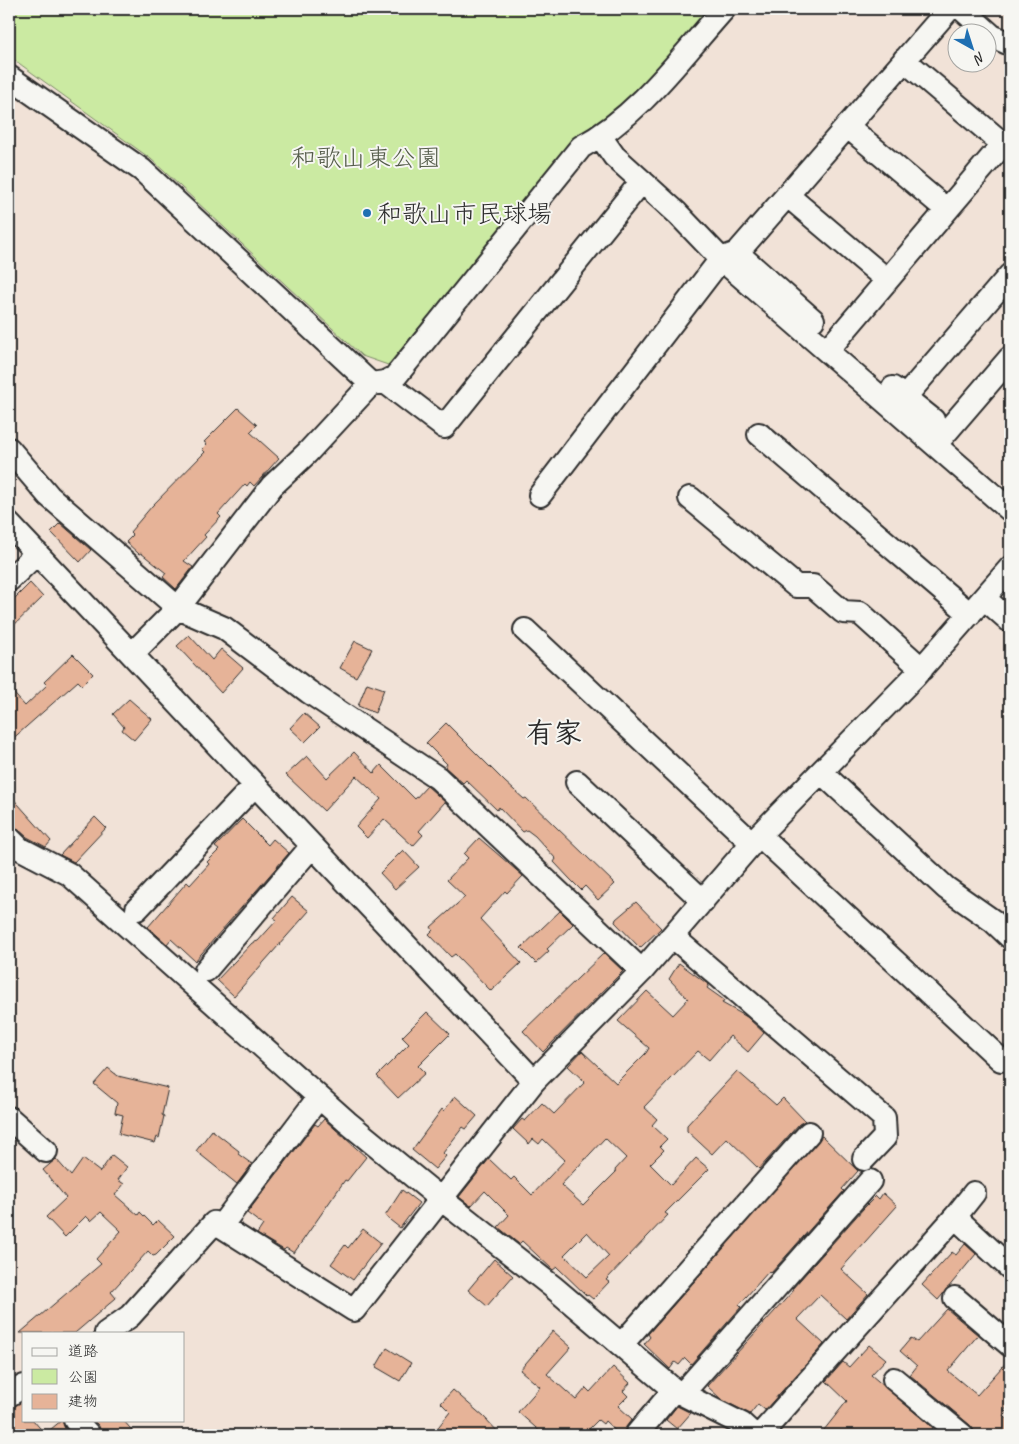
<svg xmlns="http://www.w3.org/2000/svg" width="1019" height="1444" font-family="Caveat,'Klee One',sans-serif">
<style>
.green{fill:#cbeaa2;stroke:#7b8a66}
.building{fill:#e6b398;stroke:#2b2b2b;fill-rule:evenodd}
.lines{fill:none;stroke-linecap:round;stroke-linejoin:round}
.minor-casing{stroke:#2b2b2b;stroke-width:26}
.minor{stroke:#f6f6f2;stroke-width:22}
.poi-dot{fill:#1f6fb2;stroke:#f6f6f2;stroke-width:2}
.labels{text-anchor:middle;stroke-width:4;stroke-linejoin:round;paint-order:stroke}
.park-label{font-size:25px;fill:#535b49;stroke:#f6f6f2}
.poi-label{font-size:25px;fill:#2b2b2b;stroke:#f6f6f2;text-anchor:start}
.quarter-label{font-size:28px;font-weight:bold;fill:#2b2b2b;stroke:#f6f6f2}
</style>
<rect width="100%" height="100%" fill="#f1e2d7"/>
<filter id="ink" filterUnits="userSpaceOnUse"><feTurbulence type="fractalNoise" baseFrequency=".02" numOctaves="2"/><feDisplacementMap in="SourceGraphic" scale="10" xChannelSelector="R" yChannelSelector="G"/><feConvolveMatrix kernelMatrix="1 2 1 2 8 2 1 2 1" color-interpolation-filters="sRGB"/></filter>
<g filter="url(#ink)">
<path class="green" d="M9 9H712L629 102 558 159 388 365 362 356 151 159 9 56Z"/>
<path class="building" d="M238 408 257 425 250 432 279 458 254 486 250 482 247 486 245 484 218 514 221 517 204 535 206 537 184 561 193 567 176 589 163 577 166 573 141 553 139 554 126 542 133 535 130 532 152 506 205 452 202 449 207 444 204 442Z
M60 523 91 550 80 562 51 532Z
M30 583 43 597 9 630V604Z
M189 635 212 660 221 649 243 668 221 693 177 646Z
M355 641 372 649 356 677 340 668Z
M73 654 93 674 82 685 78 681 9 742V688L25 706 47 685 44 682Z
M367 683 384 689 375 713 358 706Z
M129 699 152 719 134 740 122 730 124 727 113 714Z
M304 713 320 727 305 742 290 728Z
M446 723 505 782 524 799 526 798 615 884 598 900 585 886 581 890 570 879 554 862 556 859 535 836 527 830 523 832 499 807 497 810 466 780 463 783 445 767 447 764 426 743Z
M354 752 374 773 381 765 415 799 427 786 445 802 419 831 423 835 413 846 384 819 367 838 356 827 381 799 356 776 324 811 286 775 307 756 327 778Z
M9 794 51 841 46 847 27 837 9 821Z
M95 817 106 828 74 862 60 855Z
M242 819 268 845 273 839 289 853 195 961 171 939 167 944 148 927 187 882 190 885 209 864 207 862 219 850 215 847Z
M479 838 523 876 507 893 505 891 480 919 521 963 491 991 455 954 451 957 429 934 433 930 431 927 465 897 447 880 468 858 464 854Z
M403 850 419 867 395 889 380 873Z
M292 897 309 911 234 996 217 980 252 943 258 941 277 920 274 918Z
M636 902 661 928 640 948 615 922 616 919Z
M560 911 573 924 547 949 549 951 536 963 521 948Z
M604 953 623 971 543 1052 523 1031Z
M679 963 709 985 707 988 724 1000 722 1003 747 1017 764 1033 748 1052 730 1036 709 1060 698 1051 644 1107 657 1119 652 1125 667 1139 660 1146 664 1150 650 1164 671 1185 696 1158 709 1169 665 1213 668 1215 606 1280 609 1282 593 1299 588 1295 587 1296 557 1267 553 1270 522 1241 519 1244 498 1227 509 1215 485 1191 471 1206 459 1197 489 1159 511 1180 514 1177 532 1195 565 1160 543 1139 539 1144 533 1139 529 1144 513 1129 522 1119 525 1121 542 1103 554 1114 585 1082 568 1066 582 1051 616 1083 646 1053 649 1048 618 1021 647 991 673 1015 688 999 669 979ZM605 1138 626 1158 615 1170 616 1172 583 1205 561 1185ZM587 1232 609 1256 587 1277 564 1255Z
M427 1012 450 1034 418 1066 425 1073 398 1098 377 1076 409 1044 402 1037Z
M108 1068 118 1076 168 1088 162 1115 164 1116 159 1138 157 1137 155 1143 119 1134 123 1115 115 1113 117 1103 94 1084Z
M737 1071 776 1105 783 1098 805 1121 799 1124 759 1169 727 1138 712 1154 687 1131V1125Z
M455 1096 477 1116 466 1129 463 1127 443 1153 446 1156 435 1169 412 1150 442 1109 444 1111Z
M324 1119 366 1157 347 1181 345 1180 294 1253 286 1248 284 1250 257 1234 263 1225 247 1213 315 1124 318 1126Z
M212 1130 239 1151 238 1154 252 1164 237 1184 196 1151Z
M822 1136 858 1171 842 1189 844 1191 771 1273 769 1271 739 1305 741 1307 691 1364 685 1358 679 1365 675 1362 670 1369 644 1344 650 1337 648 1334Z
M112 1155 127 1167 118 1180 124 1184 115 1195 138 1215 140 1212 153 1225 158 1220 175 1236 156 1255 153 1256 148 1251 111 1292 116 1298 75 1333H20L101 1264 96 1259 121 1231 101 1212 91 1221 86 1216 65 1237 46 1217 66 1198 43 1170 56 1159 71 1176 83 1159 100 1172Z
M402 1190 419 1203 400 1228 385 1216Z
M883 1193 897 1206 841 1269 868 1294 846 1319 820 1295 797 1319 824 1344 765 1410 758 1404 750 1414 722 1400 707 1386 794 1290 792 1289 863 1209 876 1196 879 1199Z
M363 1229 381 1243 353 1280 331 1264 345 1245 348 1248Z
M965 1244 976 1254 938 1300 922 1285 952 1252 956 1255Z
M494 1259 513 1276 487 1306 468 1290Z
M947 1309 978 1335 948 1371 977 1395 1010 1358V1402L1004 1410 1006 1412 1003 1416 1010 1422V1435H977L970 1425 910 1375 917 1366 900 1351 911 1338 917 1342Z
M553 1331 571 1347 547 1374 576 1400 586 1388 590 1392 613 1367 630 1383 623 1391 628 1396 618 1406 632 1419 626 1427 623 1435H620L605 1421 603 1424 598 1420 583 1435H544L518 1412 540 1387 520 1370Z
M869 1345 886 1359 871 1375 933 1428 928 1435H820L847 1401 826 1381 843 1362 849 1367Z
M387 1348 411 1363 400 1381 376 1367Z
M453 1390 484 1417 501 1435H432L450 1412 441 1403Z
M24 1401V1420H33L45 1434 62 1420 65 1429 71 1435H9V1408Z
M677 1406 691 1413 677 1429 666 1420Z
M93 1420H123L136 1435H102L99 1426Z"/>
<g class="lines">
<defs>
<path id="minor" d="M962 9 992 36 1010 44
M9 77 142 170 371 384
M847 126 947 210
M600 136 614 156 677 213 721 259 1010 510
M787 195 887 280
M743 258 813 320
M827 351 1003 144 904 60
M385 382 444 427 642 181
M893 388 933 420
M905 397 1010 275
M759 434 970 614
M936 444 1010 358
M9 449 49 496 178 608 224 628 309 692 438 778 642 971
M540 495 721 259 737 253 949 9
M690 498 796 586H813L843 612 860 613 922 669
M9 524 534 1081
M9 580 37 553
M984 598 1010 621
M525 630 752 843
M132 654 178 608 272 486 307 453 371 384 385 382 395 377 581 147C640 115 680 58 724 9
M821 772 946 888 993 921 1010 937
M577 782 703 901
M759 835 1001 1060
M9 838 19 848 69 874 347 1122 441 1199 354 1310 221 1226
M137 909 255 785
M672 936 884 1118 885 1137 864 1159
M206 970 312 846
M9 1118 46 1151
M955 1217 1010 1268
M955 1298 1010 1345
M106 1333 130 1316 214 1223 221 1226 319 1097
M621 1345 809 1133
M894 1379 962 1435
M682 1394 870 1181
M9 1395 24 1386
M75 1420 89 1435
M636 1435 674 1390
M754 1435 742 1424 674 1390 553 1287 441 1199 534 1081 642 971 759 835 915 676 1010 568
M760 1435 955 1217 974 1193"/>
</defs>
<use href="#minor" class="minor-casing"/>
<use href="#minor" class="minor"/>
</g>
</g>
<circle class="poi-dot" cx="367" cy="213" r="5"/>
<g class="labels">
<g class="park-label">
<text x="366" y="166">和歌山東公園</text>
</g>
<g class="poi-label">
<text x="377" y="222">和歌山市民球場</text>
</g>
<g class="quarter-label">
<text x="554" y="742">有家</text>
</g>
</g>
<rect width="1019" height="1444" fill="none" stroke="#f6f6f2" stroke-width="30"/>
<rect x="15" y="15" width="989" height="1414" fill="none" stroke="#2b2b2b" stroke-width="2" filter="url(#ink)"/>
<rect x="22" y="1332" width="162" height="90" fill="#f6f6f2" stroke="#a5a5a2"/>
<rect x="32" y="1348" width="25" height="8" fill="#f6f6f2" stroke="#a5a5a2"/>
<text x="68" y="1356" font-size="15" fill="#2b2b2b">道路</text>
<rect x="32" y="1369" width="25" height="15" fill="#cbeaa2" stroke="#a5a5a2"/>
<text x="68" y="1382" font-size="15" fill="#2b2b2b">公園</text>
<rect x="32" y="1394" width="25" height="15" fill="#e6b398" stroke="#a5a5a2"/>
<text x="68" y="1406" font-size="15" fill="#2b2b2b">建物</text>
<g transform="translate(972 48) rotate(141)"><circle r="24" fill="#f6f6f2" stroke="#a5a5a2"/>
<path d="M0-4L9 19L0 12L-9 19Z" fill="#1f6fb2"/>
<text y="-8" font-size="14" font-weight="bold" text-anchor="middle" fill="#2b2b2b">N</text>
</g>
</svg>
